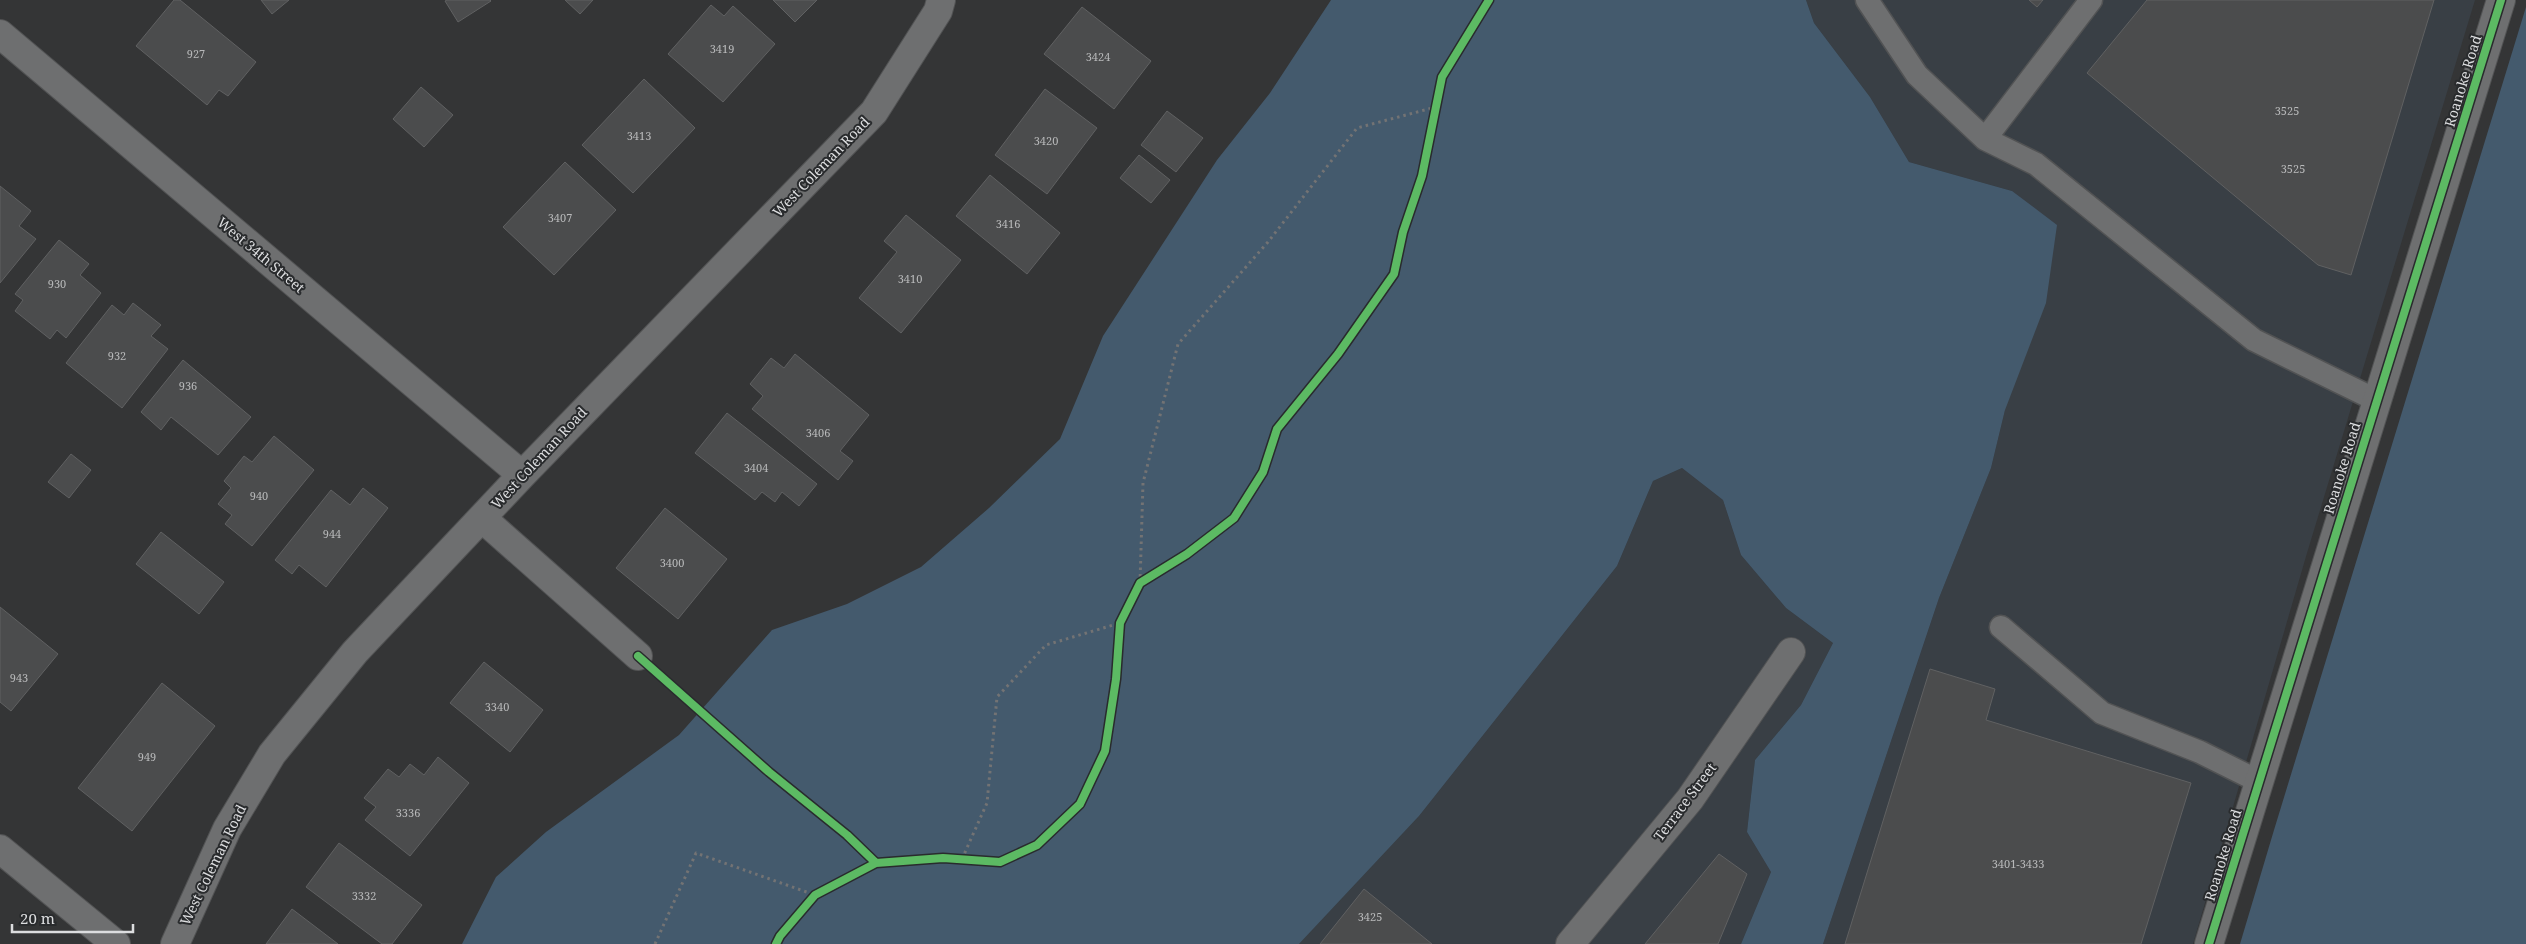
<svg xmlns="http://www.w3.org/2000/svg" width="2526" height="944" font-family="'Noto Serif',serif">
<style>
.built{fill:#393f45}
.green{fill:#445a6d}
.building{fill:#4b4c4d;stroke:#606162}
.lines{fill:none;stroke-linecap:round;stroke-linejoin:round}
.service-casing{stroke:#525354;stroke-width:25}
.minor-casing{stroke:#525354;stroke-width:30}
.tertiary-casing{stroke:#525354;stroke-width:30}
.path{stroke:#737374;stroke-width:3;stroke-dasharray:2.5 4;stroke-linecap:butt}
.service{stroke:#6e6f70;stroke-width:22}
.minor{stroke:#6e6f70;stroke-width:28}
.tertiary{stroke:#6e6f70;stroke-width:28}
.cycleway-casing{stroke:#292b2d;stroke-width:11}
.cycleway{stroke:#5cba63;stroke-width:8}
.labels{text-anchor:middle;stroke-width:4;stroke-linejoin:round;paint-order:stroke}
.number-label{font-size:11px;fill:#b8b9ba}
.street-label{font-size:14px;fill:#dcdddf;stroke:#292b2d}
</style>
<rect width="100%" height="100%" fill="#343536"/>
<path class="built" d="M1806 0H2475L2307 553 2193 944H1823L1939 598 1991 468 2005 410 2012 191 1909 162 1870 97 1814 23Z
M1682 468 1723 500 1741 555 1786 608 1833 643 1801 705 1755 760 1747 832 1771 872 1741 944H1299L1419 816 1617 566 1653 481Z"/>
<path class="green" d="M1331 0H1806L1814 23 1870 97 1909 162 2012 191 2057 225 2046 303 2005 410 1991 468 1939 598 1823 944H1741L1771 872 1747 832 1755 760 1801 705 1833 643 1786 608 1741 555 1723 500 1682 468 1653 481 1617 566 1419 816 1299 944H462L496 877 546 832 679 735 772 630 847 604 921 567 989 508 1060 439 1103 336 1217 160 1270 93Z
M2526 7V944H2240L2274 830Z"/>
<path class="building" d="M174 0H180L256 62 228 96 219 90 207 105 136 46Z
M261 0H289L272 14Z
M447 0H490L491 1 458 22 445 1Z
M565 0H593L580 14Z
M773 0H817L795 22Z
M2029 0H2043L2037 7Z
M2147 0H2434L2351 275 2318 265 2087 73Z
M711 5 724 16 733 6 775 44 723 102 668 54Z
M1082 7 1151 61 1114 109 1044 54Z
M644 79 695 128 633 193 582 145Z
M421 87 453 115 424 147 393 119Z
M1045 89 1097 128 1047 194 995 155Z
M1167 111 1203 138 1176 172 1141 145Z
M1139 155 1170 180 1151 203 1120 178Z
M565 162 616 210 554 275 503 227Z
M990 175 1060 233 1027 274 956 216Z
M0 186 31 211 19 226 36 239 0 283Z
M906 215 961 260 901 333 859 298 897 252 884 241Z
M59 240 89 264 80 275 101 293 66 338 57 330 50 339 15 311 23 300 15 294Z
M133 303 161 325 151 336 168 349 122 408 66 363 112 305 124 315Z
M795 354 869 415 840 451 853 461 838 480 752 409 763 396 750 384 771 358 784 368Z
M183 360 251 417 218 455 171 417 161 430 141 412Z
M727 413 817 484 799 506 782 492 775 502 762 492 755 500 695 453Z
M274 436 314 470 252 546 225 524 232 515 218 504 231 488 224 481 244 456 252 462Z
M71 454 91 470 69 498 48 482Z
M363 488 388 508 326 587 299 565 292 574 275 560 331 490 350 505Z
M665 508 727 559 678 619 616 568Z
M161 532 224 582 199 614 136 564Z
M0 607 58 654 11 711 0 702Z
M484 662 543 710 510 752 450 703Z
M1930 669 1995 689 1986 720 2191 783 2141 944H1845Z
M162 683 215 726 132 831 78 788Z
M438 757 469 783 410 856 365 820 376 807 364 798 388 769 399 777 410 764 424 775Z
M339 843 422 905 392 944H382L306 887Z
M1719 854 1747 874 1718 944H1645Z
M1364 889 1432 944H1320Z
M292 909 338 944H266Z"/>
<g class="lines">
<defs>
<path id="service" d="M1867 0 1917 75 1985 139 2036 164 2254 340 2376 400
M1985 139 2091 0
M2001 627 2102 713 2200 752 2258 781"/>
<path id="minor" d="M0 34 522 475
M483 519 638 656
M0 849 116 944
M175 944 227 829 272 754 355 652 522 475 874 112 938 11 941 0
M1570 944 1690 799 1791 652"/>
<path id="tertiary" d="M2209 944 2501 0"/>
</defs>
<use href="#service" class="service-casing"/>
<use href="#minor" class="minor-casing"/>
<use href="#tertiary" class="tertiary-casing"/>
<path class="path" d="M1140 583 1143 483 1178 344 1268 242 1357 128 1436 107
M962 859 987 803 997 697 1046 645 1120 623
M655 944 696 853 815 895"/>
<use href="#service" class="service"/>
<use href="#minor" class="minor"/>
<use href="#tertiary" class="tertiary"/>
<defs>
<path id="cycleway" d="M638 656 769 772 847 835 876 863
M776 944 780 936 815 895 876 863 943 858 1000 862 1037 845 1080 804 1105 751 1116 679 1120 623 1140 583 1187 554 1234 518 1263 472 1277 429 1338 354 1394 274 1403 232 1422 176 1442 77 1489 0
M2209 944 2501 0"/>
</defs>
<use href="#cycleway" class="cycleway-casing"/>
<use href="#cycleway" class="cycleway"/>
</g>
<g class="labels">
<g class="number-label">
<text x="722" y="53">3419</text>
<text x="196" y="58">927</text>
<text x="1098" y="61">3424</text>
<text x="2287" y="115">3525</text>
<text x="639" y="140">3413</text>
<text x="1046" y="145">3420</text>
<text x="2293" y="173">3525</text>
<text x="560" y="222">3407</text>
<text x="1008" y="228">3416</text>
<text x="910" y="283">3410</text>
<text x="57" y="288">930</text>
<text x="117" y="360">932</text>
<text x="188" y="390">936</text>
<text x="818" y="437">3406</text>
<text x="756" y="472">3404</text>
<text x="259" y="500">940</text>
<text x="332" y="538">944</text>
<text x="672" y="567">3400</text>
<text x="19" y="682">943</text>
<text x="497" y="711">3340</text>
<text x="147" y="761">949</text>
<text x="408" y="817">3336</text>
<text x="2018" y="868">3401-3433</text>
<text x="364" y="900">3332</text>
<text x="1370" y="921">3425</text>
</g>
<g class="street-label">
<text transform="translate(2463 81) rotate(-73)" y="5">Roanoke Road</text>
<text transform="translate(821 167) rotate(-46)" y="5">West Coleman Road</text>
<text transform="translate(261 255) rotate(40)" y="5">West 34th Street</text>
<text transform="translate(539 458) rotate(-47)" y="5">West Coleman Road</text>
<text transform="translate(2342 468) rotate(-73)" y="5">Roanoke Road</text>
<text transform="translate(1685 802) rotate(-53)" y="5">Terrace Street</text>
<text transform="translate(2223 855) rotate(-73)" y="5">Roanoke Road</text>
<text transform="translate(213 865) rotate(-64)" y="5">West Coleman Road</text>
</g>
</g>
<path d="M12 924v8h121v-8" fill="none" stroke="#dcdddf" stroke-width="2.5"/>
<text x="20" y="924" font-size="15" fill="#dcdddf" stroke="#292b2d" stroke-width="4" paint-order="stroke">20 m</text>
</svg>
